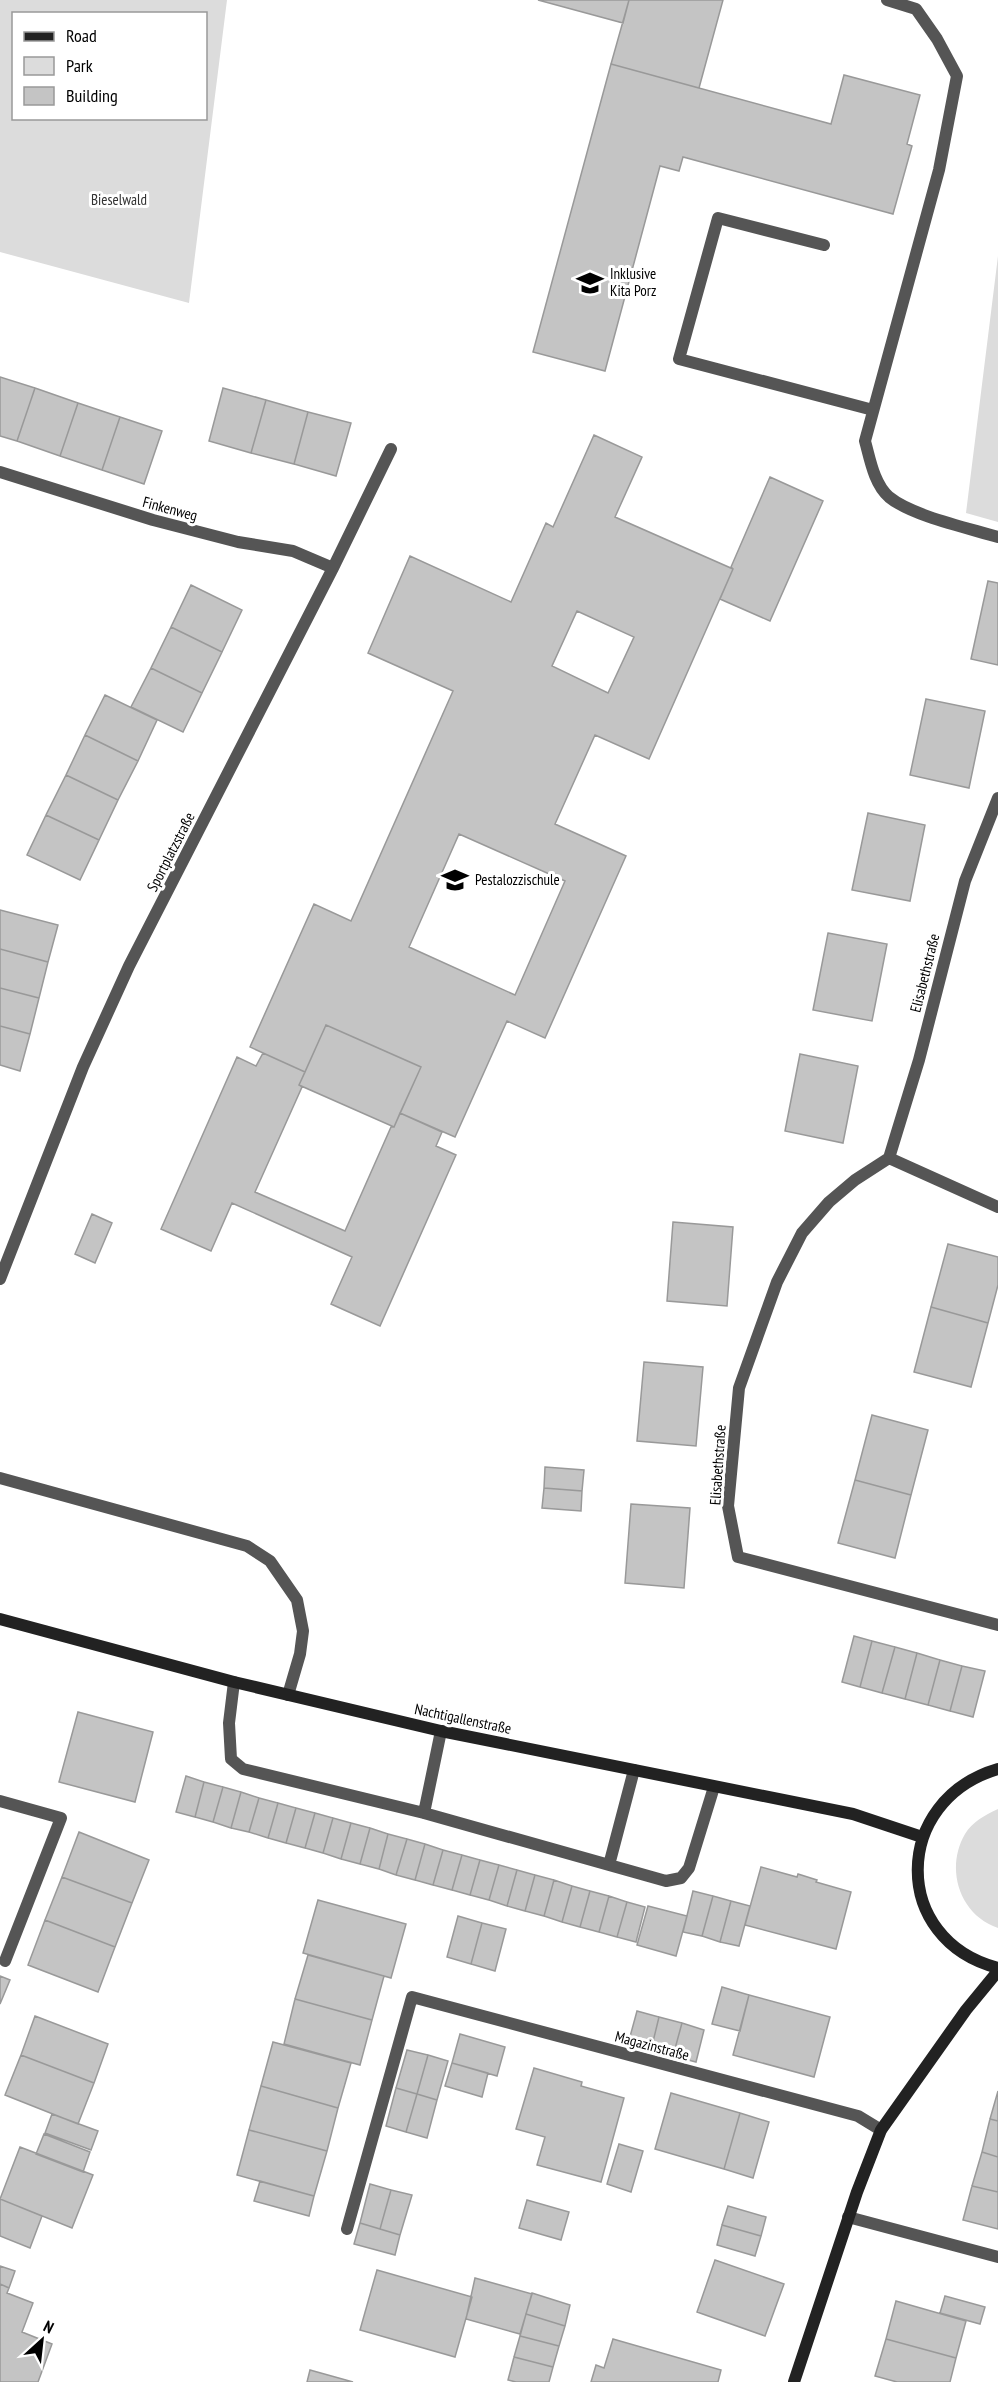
<svg xmlns="http://www.w3.org/2000/svg" width="998" height="2382" font-family="'PT Sans Narrow',sans-serif">
<style>
.green{fill:#dcdcdc;fill-rule:evenodd}
.building{fill:#c4c4c4;stroke:#999;stroke-width:1.5;fill-rule:evenodd}
.lines{fill:none;stroke-linecap:round;stroke-linejoin:round}
.lane{stroke:#555;stroke-width:12}
.street{stroke:#555;stroke-width:12}
.secondary{stroke:#222;stroke-width:12}
.labels{text-anchor:middle;stroke-width:6;stroke-linejoin:round;paint-order:stroke}
.park-label{font-size:15px;fill:#333;stroke:#fff}
.poi-label{font-size:15px;fill:#000;stroke:#fff;text-anchor:start}
.street-label{font-size:15px;fill:#000;stroke:#fff}
</style>
<rect width="100%" height="100%" fill="#fff"/>
<path class="green" d="M0 0H227L189 303 0 252ZM14 14H206V118H14Z
M998 256V522L966 513Z
M998 1809V1928C959 1915 945 1868 965 1834 972 1822 985 1815 998 1809Z"/>
<path class="building" d="M538 0H629L623 23Z
M629 0H723L699 88 611 64Z
M611 64 831 124 844 75 920 95 907 144 912 146 893 214 683 157 679 171 660 166 605 371 533 352Z
M0 377 35 388 17 441 0 436Z
M35 388 78 403 60 456 17 441Z
M223 388 266 400 251 453 209 441Z
M266 400 308 412 294 464 251 453Z
M78 403 120 417 102 470 60 456Z
M308 412 351 423 336 476 294 464Z
M120 417 162 431 144 484 102 470Z
M594 435 642 457 615 517 733 569 649 759 595 735 555 824 626 856 545 1038 507 1021 455 1137 400 1113 421 1067 326 1025 305 1072 250 1047 314 904 351 921 453 691 368 653 410 556 511 602 546 523 553 527ZM577 611 634 637 608 693 552 666ZM459 834 565 881 515 995 409 947Z
M770 477 823 501 770 621 720 599 733 569 731 567Z
M988 581 998 583V665L971 659Z
M191 585 242 610 222 652 171 627Z
M171 627 222 652 202 693 151 668Z
M151 668 202 693 183 732 131 707Z
M105 695 157 720 138 761 85 735Z
M926 699 985 711 969 788 910 775Z
M85 735 138 761 118 800 66 775Z
M66 775 118 800 99 840 46 815Z
M868 813 925 825 910 901 852 890Z
M46 815 99 840 80 880 27 855Z
M0 910 58 925 48 962 0 949Z
M828 933 887 944 872 1021 813 1010Z
M0 949 48 962 39 998 0 988Z
M0 988 39 998 30 1034 0 1026Z
M326 1025 421 1067 394 1127 299 1085Z
M0 1026 30 1034 20 1071 0 1065Z
M263 1053 305 1072 299 1085 302 1087 255 1192 345 1231 391 1127H394L400 1113 442 1132 436 1146 456 1155 380 1326 331 1304 352 1257 232 1203 211 1251 161 1229 237 1057 256 1066Z
M800 1054 858 1066 843 1143 785 1131Z
M92 1214 112 1223 95 1263 75 1254Z
M673 1222 733 1227 727 1306 667 1301Z
M948 1244 998 1257V1285L988 1323 931 1307Z
M931 1307 988 1323 971 1387 914 1372Z
M644 1362 703 1367 696 1446 637 1441Z
M872 1415 928 1430 911 1495 855 1480Z
M545 1467 584 1470 582 1491 544 1488Z
M855 1480 911 1495 895 1558 838 1543Z
M544 1488 582 1491 581 1511 542 1508Z
M631 1504 690 1508 684 1588 625 1583Z
M854 1636 872 1641 860 1687 842 1682Z
M872 1641 895 1647 882 1693 860 1687Z
M895 1647 917 1653 905 1699 882 1693Z
M917 1653 940 1660 928 1705 905 1699Z
M940 1660 962 1666 950 1711 928 1705Z
M962 1666 985 1671 973 1717 950 1711Z
M78 1712 153 1732 135 1802 59 1782Z
M186 1776 204 1782 195 1817 176 1812Z
M204 1782 223 1787 213 1822 195 1817Z
M223 1787 241 1792 231 1828 213 1822Z
M241 1792 259 1798 249 1832 231 1828Z
M259 1798 278 1803 268 1838 249 1832Z
M278 1803 296 1808 286 1843 268 1838Z
M296 1808 315 1813 305 1848 286 1843Z
M315 1813 333 1818 323 1853 305 1848Z
M333 1818 351 1823 341 1859 323 1853Z
M351 1823 370 1828 360 1864 341 1859Z
M370 1828 388 1834 379 1869 360 1864Z
M79 1832 149 1860 132 1903 62 1877Z
M388 1834 407 1839 396 1875 379 1869Z
M407 1839 425 1844 415 1880 396 1875Z
M425 1844 443 1850 433 1885 415 1880Z
M443 1850 462 1855 452 1890 433 1885Z
M462 1855 480 1860 470 1895 452 1890Z
M480 1860 499 1865 489 1900 470 1895Z
M499 1865 517 1870 507 1906 489 1900Z
M761 1867 797 1877 798 1874 817 1880 816 1882 851 1892 836 1949 745 1925Z
M517 1870 535 1875 525 1911 507 1906Z
M535 1875 554 1880 544 1916 525 1911Z
M62 1877 132 1903 115 1947 45 1920Z
M554 1880 572 1886 562 1922 544 1916Z
M572 1886 590 1891 580 1927 562 1922Z
M590 1891 609 1896 599 1932 580 1927Z
M693 1891 713 1896 702 1936 683 1932Z
M609 1896 627 1902 617 1937 599 1932Z
M713 1896 731 1901 720 1942 702 1936Z
M318 1900 406 1924 391 1978 303 1953Z
M731 1901 750 1906 739 1946 720 1942Z
M627 1902 645 1907 636 1942 617 1937Z
M648 1906 687 1916 676 1956 637 1945Z
M458 1916 482 1923 471 1964 447 1957Z
M45 1920 115 1947 98 1992 28 1965Z
M482 1923 506 1929 495 1971 471 1964Z
M308 1955 384 1976 372 2020 295 1999Z
M0 1976 10 1980 0 2004Z
M722 1987 749 1995 740 2031 712 2024Z
M749 1995 830 2017 814 2077 733 2055Z
M295 1999 372 2020 360 2065 284 2044Z
M637 2011 659 2017 651 2050 628 2044Z
M35 2016 108 2044 94 2083 21 2055Z
M659 2017 682 2023 673 2056 651 2050Z
M682 2023 704 2030 696 2062 673 2056Z
M460 2034 505 2047 497 2076 452 2063Z
M273 2042 351 2063 338 2108 261 2086Z
M407 2050 428 2055 417 2094 396 2088Z
M21 2055 94 2083 78 2124 5 2095Z
M428 2055 448 2061 437 2100 417 2094Z
M452 2063 488 2073 482 2097 445 2086Z
M534 2068 582 2082 581 2086 624 2098 601 2182 537 2165 545 2137 516 2129Z
M261 2086 338 2108 327 2151 249 2130Z
M396 2088 417 2094 406 2132 386 2126Z
M998 2091V2121L990 2119Z
M671 2093 740 2113 724 2169 655 2149Z
M417 2094 437 2100 427 2138 406 2132Z
M740 2113 769 2122 753 2178 724 2169Z
M52 2114 98 2131 91 2150 45 2133Z
M990 2119 998 2121V2157L982 2152Z
M249 2130 327 2151 314 2196 237 2175Z
M44 2134 90 2152 83 2172 36 2154Z
M619 2144 643 2151 631 2192 607 2184Z
M20 2147 93 2175 72 2228 0 2199Z
M982 2152 998 2157V2192L972 2186Z
M260 2181 314 2196 309 2216 254 2201Z
M370 2184 391 2190 380 2229 360 2223Z
M972 2186 998 2192V2229L963 2220Z
M391 2190 412 2195 400 2235 380 2229Z
M0 2199 42 2216 30 2248 0 2236Z
M527 2200 569 2212 561 2240 519 2228Z
M728 2206 766 2217 761 2236 722 2225Z
M360 2223 400 2235 395 2255 354 2244Z
M722 2225 761 2236 755 2256 717 2245Z
M715 2260 784 2284 765 2336 697 2312Z
M0 2266 15 2271 9 2288 0 2284Z
M377 2270 472 2297 455 2357 360 2330Z
M475 2278 532 2294 520 2334 466 2319Z
M0 2284 9 2288 7 2293 33 2303 22 2332 52 2344 38 2382H0Z
M532 2293 570 2305 565 2326 526 2314Z
M945 2296 985 2307 980 2324 940 2313Z
M896 2301 966 2321 956 2358 886 2339Z
M526 2314 565 2326 559 2346 520 2336Z
M520 2336 559 2346 553 2367 514 2357Z
M613 2339 721 2370 718 2382H591L596 2365 604 2368Z
M886 2339 956 2358 950 2382H897L875 2376Z
M514 2357 553 2367 549 2382H516L508 2380Z
M310 2370 353 2382H307Z"/>
<g class="lines">
<path class="lane" d="M887 0 916 9 937 39 957 76 939 170 865 441C870 459 874 484 889 497 912 516 968 528 998 537
M824 245 718 218 679 359 873 410
M0 1478 247 1546 270 1561 297 1600 303 1631 300 1654 288 1695
M234 1682 229 1723 231 1759 243 1769 424 1813 666 1881 681 1878 689 1868 714 1787
M0 1801 61 1818 5 1961
M424 1813 441 1731
M609 1865 634 1770
M848 2217 998 2257
M347 2229 412 1997 858 2116 881 2130"/>
<path class="street" d="M0 472 153 520 238 542 293 551 333 568
M998 798 965 881 919 1060 889 1158 855 1180 829 1202 802 1233 777 1282 739 1388 728 1506 738 1557 998 1625
M889 1158 998 1207
M0 1279 83 1067 129 966 333 568 391 449"/>
<path class="secondary" d="M0 1619 234 1682 441 1731 853 1814 922 1837
M998 1769C892 1800 890 1940 998 1968
M794 2382 857 2192 881 2130 966 2010 998 1971"/>
</g>
<defs>
<symbol id="school-bare" viewBox="-9 -9 18 18"><path d="M0-5L7-2L0 1L-7-2ZM-4 1L0 2.5L4 1V4Q0 6-4 4Z" fill="#000" stroke="#fff" stroke-width="2.5" paint-order="stroke"/></symbol>
</defs>
<g fill-rule="evenodd">
<use href="#school-bare" x="571" y="264" width="38" height="38"/>
<use href="#school-bare" x="436" y="861" width="38" height="38"/>
</g>
<g class="labels">
<g class="park-label">
<text x="119" y="205">Bieselwald</text>
</g>
<g class="poi-label">
<text x="610" y="279">Inklusive<tspan x="610" dy="17">Kita Porz</tspan></text>
<text x="475" y="885">Pestalozzischule</text>
</g>
<g class="street-label">
<text transform="translate(170 509) rotate(15)" y="5">Finkenweg</text>
<text transform="translate(171 852) rotate(-63)" y="5">Sportplatzstraße</text>
<text transform="translate(925 973) rotate(-76)" y="5">Elisabethstraße</text>
<text transform="translate(718 1465) rotate(-86)" y="5">Elisabethstraße</text>
<text transform="translate(463 1719) rotate(12)" y="5">Nachtigallenstraße</text>
<text transform="translate(652 2046) rotate(15)" y="5">Magazinstraße</text>
</g>
</g>
<rect x="12" y="12" width="195" height="108" fill="#ffffff" stroke="#999999" stroke-width="1.5"/>
<rect x="24" y="32" width="30" height="9" fill="#222222" stroke="#999999" stroke-width="1.5"/>
<text x="66" y="42" font-size="18" fill="#000000">Road</text>
<rect x="24" y="57" width="30" height="18" fill="#dcdcdc" stroke="#999999" stroke-width="1.5"/>
<text x="66" y="72" font-size="18" fill="#000000">Park</text>
<rect x="24" y="87" width="30" height="18" fill="#c4c4c4" stroke="#999999" stroke-width="1.5"/>
<text x="66" y="102" font-size="18" fill="#000000">Building</text>
<g transform="translate(42 2340) rotate(27)" stroke="#ffffff" stroke-width="4.5" paint-order="stroke">
<path d="M0-4.5L10 22L0 15L-10 22Z" fill="#000000"/>
<text y="-9" font-size="16" font-weight="bold" text-anchor="middle" fill="#000000">N</text>
</g>
</svg>
